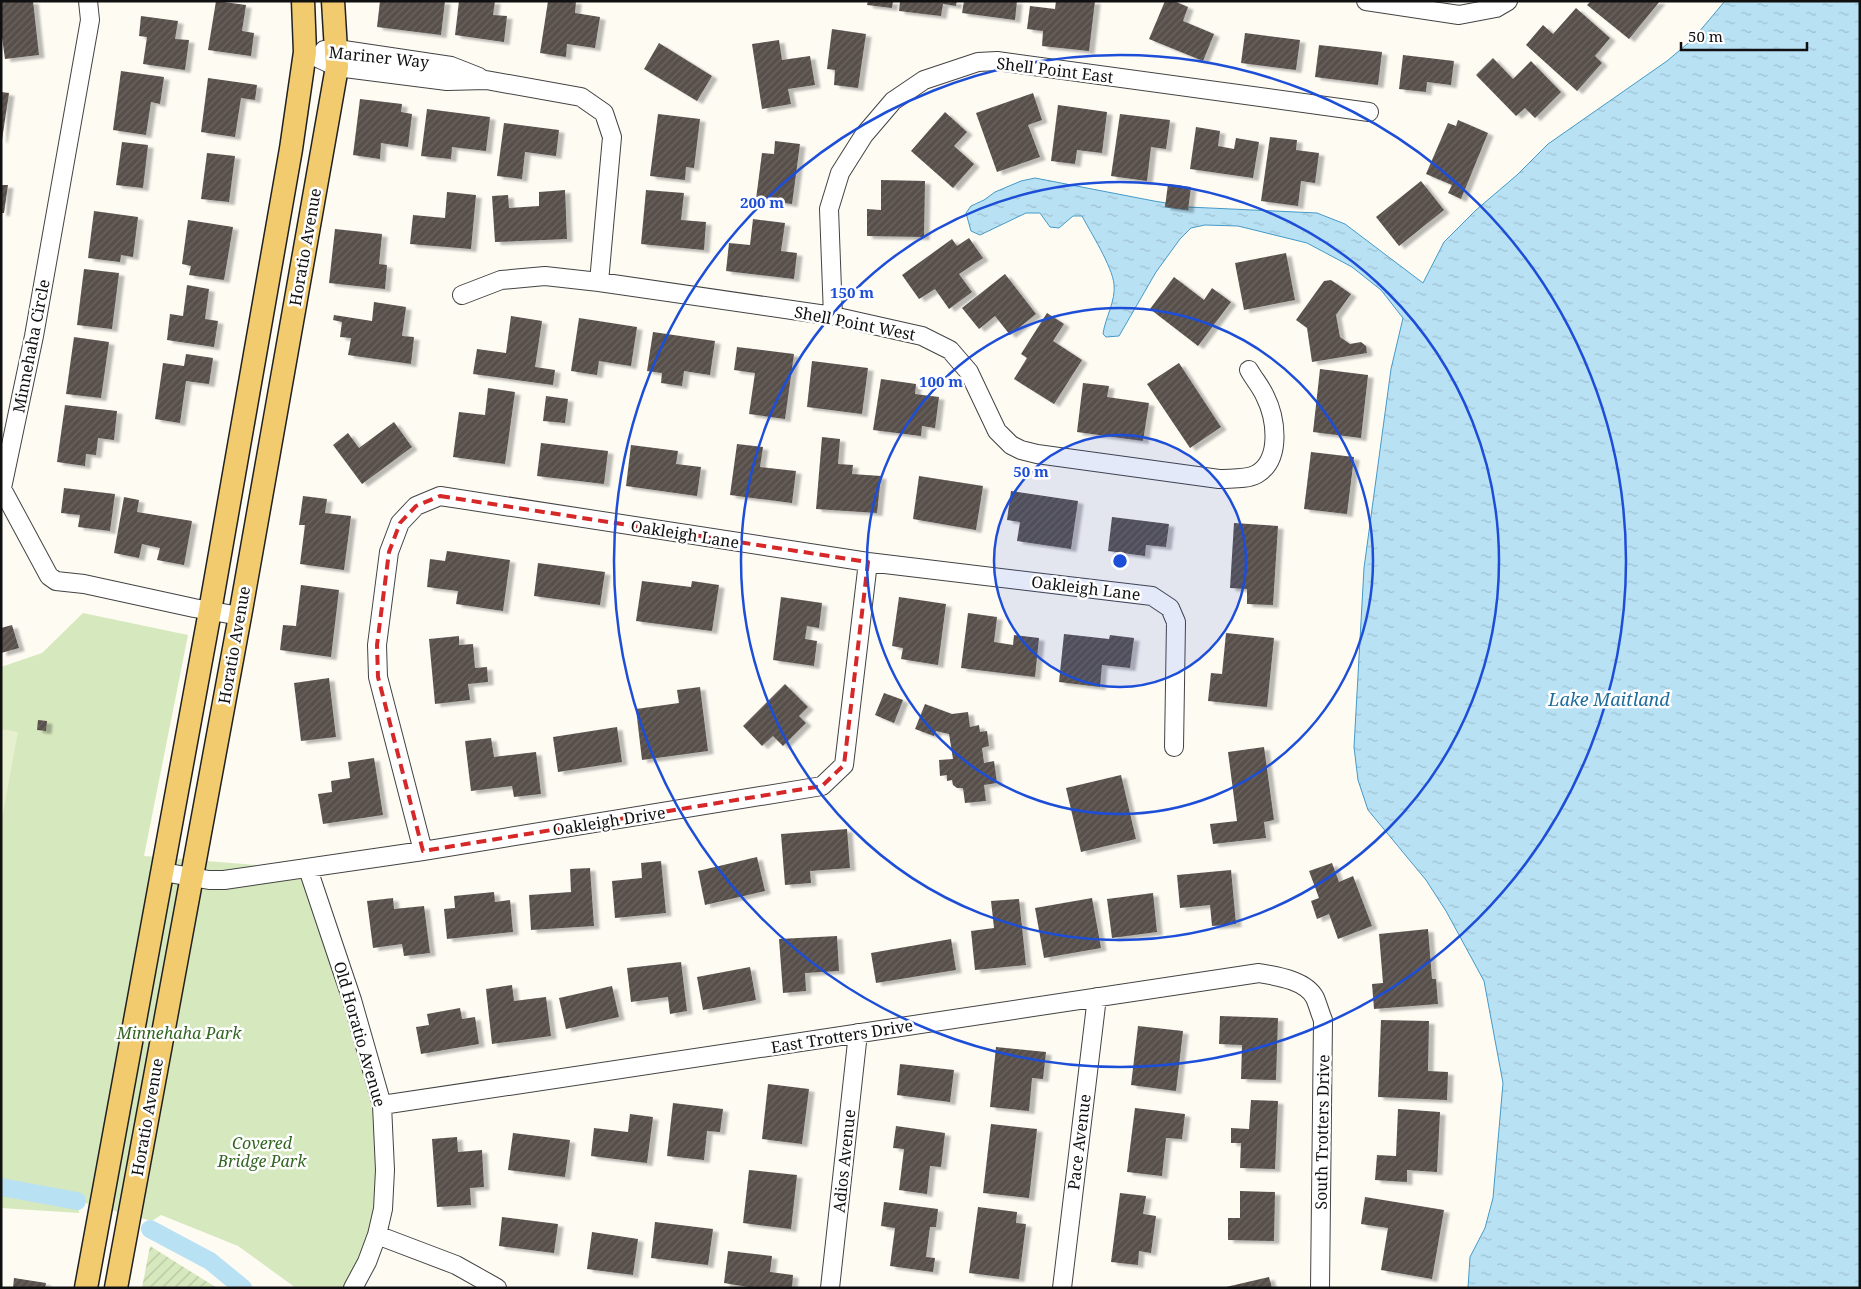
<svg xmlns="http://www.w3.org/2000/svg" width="1861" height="1289" font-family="'Noto Serif',serif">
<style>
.grass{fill:#d6e8bd}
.garden{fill:url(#garden-furrows)}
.pitch{fill:#e6f0ce}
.water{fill:url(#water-ripples);stroke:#449ac7}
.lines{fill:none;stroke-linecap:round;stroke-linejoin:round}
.canal{stroke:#b9e1f4;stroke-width:18}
.building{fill:url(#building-hatch);filter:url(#shadow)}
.minor-casing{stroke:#434343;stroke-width:20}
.major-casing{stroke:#212121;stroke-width:25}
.minor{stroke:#fff;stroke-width:18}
.major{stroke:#f2cb6f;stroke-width:22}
.marked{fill:none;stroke:#d62828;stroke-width:4;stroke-dasharray:10 6;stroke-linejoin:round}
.ring{fill:none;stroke:#1d4ed8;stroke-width:2.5}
.labels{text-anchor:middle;stroke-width:5;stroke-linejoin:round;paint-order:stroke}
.street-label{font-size:16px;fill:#101010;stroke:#fff}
.park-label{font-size:16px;font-style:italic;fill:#336522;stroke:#fff}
.water-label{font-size:18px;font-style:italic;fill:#1d6c9d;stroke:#fff}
.centre{fill:#1d4ed8;stroke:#fff;stroke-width:2.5}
.ring-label{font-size:15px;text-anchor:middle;font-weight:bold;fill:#1d4ed8;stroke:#fff;stroke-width:5;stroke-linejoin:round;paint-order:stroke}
</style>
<defs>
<pattern id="garden-furrows" width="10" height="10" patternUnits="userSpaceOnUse" patternTransform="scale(1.25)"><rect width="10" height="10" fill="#d6e8bd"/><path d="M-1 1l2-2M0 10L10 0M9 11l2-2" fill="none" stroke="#b7c6a1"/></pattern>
<pattern id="water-ripples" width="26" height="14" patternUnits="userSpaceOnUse" patternTransform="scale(1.25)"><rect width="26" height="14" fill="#b9e1f4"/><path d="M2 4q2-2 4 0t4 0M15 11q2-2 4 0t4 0" fill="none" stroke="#9ec0d0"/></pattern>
<pattern id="building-hatch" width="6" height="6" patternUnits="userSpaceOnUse" patternTransform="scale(1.25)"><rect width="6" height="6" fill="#58504c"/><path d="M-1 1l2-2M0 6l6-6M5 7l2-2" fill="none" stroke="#6b6561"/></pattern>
<filter id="shadow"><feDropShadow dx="5.5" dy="3" stdDeviation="1" flood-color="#0004"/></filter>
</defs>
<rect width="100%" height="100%" fill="#fefbf3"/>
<path class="grass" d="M83 613 188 635 144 856 308 869 377 1082 383 1209 353 1288H296L238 1246 161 1215 152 1221 78 1201 79 1213 1 1208V667L42 653Z"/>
<path class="garden" d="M150 1246 217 1288H142Z"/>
<path class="pitch" d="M1 729 18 732 1 824Z"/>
<path class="water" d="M1725 1H1860V1288H1468L1470 1257 1485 1228 1493 1198 1503 1083 1484 981 1446 911 1426 880 1368 810 1358 780 1354 747 1364 568 1391 369 1403 318 1381 290 1352 267 1307 243 1238 226 1205 225 1191 228 1180 239 1156 272 1119 336 1106 337 1103 334C1105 318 1116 301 1114 284 1112 266 1091 233 1082 216H1073L1059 228 1050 227 1040 213H1026L980 235 971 231 966 213 971 206 984 200 995 192 1021 181 1035 178 1154 201 1166 203 1165 207 1188 210V207L1317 213 1345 224 1423 283 1444 242 1476 210 1517 175 1548 144 1667 61 1693 39Z"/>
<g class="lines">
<path class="canal" d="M1 1187 77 1201
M150 1229 210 1261 243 1288"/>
</g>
<path class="building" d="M1 1H33L39 55 5 59 1 30Z
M216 1 246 5 242 31 254 33 251 56 208 50Z
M380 1H445L441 35 377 27Z
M459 1H495L493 15 507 16 504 42 455 35Z
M548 1H576L575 13 600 17 595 48 567 44 566 57 540 53Z
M868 1H893L892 8 867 5Z
M900 1H957L956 6 943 4 941 16 899 11Z
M964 1H1017L1015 20 962 13Z
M1056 1H1095L1089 51 1042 46 1043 31 1027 29 1030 6 1055 9Z
M1165 1H1174L1188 7 1183 21 1214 34 1203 61 1149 39Z
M1591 1H1660L1629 39 1587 5Z
M1576 8 1610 38 1595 56 1602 63 1577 91 1526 45 1543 25 1553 34Z
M141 16 178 21 175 39 189 40 185 70 143 64 147 37 139 36Z
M832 29 866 34 858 88 834 85 835 70 827 69Z
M1245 33 1300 40 1296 70 1241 63Z
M779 40 782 60 810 56 815 85 788 89 791 104 762 109 752 44Z
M659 43 712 76 697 101 644 69Z
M1319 45 1382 52 1378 85 1315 77Z
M1403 55 1454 61 1451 85 1427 82 1426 92 1399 89Z
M1493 58 1513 79 1531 61 1561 92 1535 118 1525 108 1516 116 1476 75Z
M121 71 164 77 160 104 151 102 146 135 113 130Z
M208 78 257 85 255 100 241 98 235 137 201 132Z
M1 92 9 93 2 140H1Z
M1033 93 1042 120 1028 125 1040 157 997 172 976 113Z
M360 99 402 104 401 112 412 114 408 147 381 143 380 159 353 155Z
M1058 105 1107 112 1102 153 1077 150 1075 164 1051 161Z
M427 109 490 117 486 151 452 147 451 159 421 156Z
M945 112 967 132 954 146 974 164 953 188 911 151Z
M658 114 700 119 694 168 686 167 685 180 650 176Z
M1120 114 1170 120 1166 149 1151 147 1147 181 1111 176Z
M1458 120 1488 133 1461 199 1448 193 1452 185 1426 174 1448 123 1456 126Z
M504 123 559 130 556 156 525 152 522 179 497 176Z
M1196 127 1220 131 1218 146 1234 149 1236 138 1259 142 1253 178 1190 169Z
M1270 137 1297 140 1296 150 1319 153 1315 183 1301 181 1298 206 1261 201Z
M775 141 800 144 792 204 756 199 762 153 774 154Z
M122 142 148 145 143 188 116 185Z
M207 153 235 156 229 202 201 199Z
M881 180 925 181 924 237 867 236V209L881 210Z
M1421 181 1444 210 1399 246 1376 217Z
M1168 184 1191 187 1188 210 1165 207Z
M1 185H8L4 213H1Z
M565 190 567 239 495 242 492 196 508 195 509 208 539 206V192Z
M646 190 684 193 681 220 706 222 704 250 641 244Z
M447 192 476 195 471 249 410 244 413 215 445 218Z
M94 211 138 217 133 257 121 255 120 262 88 258Z
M753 219 785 223 781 251 797 253 794 279 726 271 729 243 750 245Z
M188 220 233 227 224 280 189 275 191 266 182 264Z
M335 229 382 234 379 264 387 265 385 289 329 283Z
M969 238 983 258 959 274 972 292 949 309 935 289 919 299 902 275 952 239 957 246Z
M1286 253 1295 300 1244 310 1235 263Z
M84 269 119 273 112 329 77 325Z
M1005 274 1036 314 1010 335 995 316 979 329 962 308Z
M1174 277 1204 300 1212 288 1231 302 1198 346 1150 309Z
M1331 280 1351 294 1336 315 1340 337 1350 344 1361 342 1366 346 1367 353 1312 362 1307 328 1296 320 1324 281Z
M187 285 209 289 205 319 218 321 214 347 167 340 170 314 183 316Z
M374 302 406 307 402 336 414 337 411 364 348 355 351 338 340 337 342 322 333 320 334 315 372 321Z
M1047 313 1064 324 1053 341 1082 360 1054 404 1014 379 1027 358 1021 354Z
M511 316 542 321 535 367 555 370 553 385 473 374 477 349 506 353Z
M579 318 637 327 631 366 599 361 597 375 571 371Z
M653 332 715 341 710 375 684 371 682 386 661 383 662 373 647 371Z
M74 337 109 342 101 398 66 394Z
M737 347 794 354 785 419 749 414 755 373 734 370Z
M186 354 213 358 209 384 186 381 180 423 155 419 163 363 184 366Z
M812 361 868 368 862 414 807 407Z
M1179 363 1221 427 1190 448 1147 384Z
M1320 369 1368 375 1361 438 1313 432Z
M881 379 916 384 915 394 939 397 935 428 922 426 921 436 873 430Z
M1083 383 1109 386 1107 397 1149 403 1143 441 1077 432Z
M488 388 515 392 505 464 453 457 459 412 485 415Z
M546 396 568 399 565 423 543 421Z
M65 405 117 411 114 440 98 438 96 455 86 454 85 466 57 462Z
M394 422 412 447 362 484 333 445 348 433 359 448Z
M822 437 840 439 838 464 853 465 852 474 881 476 877 513 816 509Z
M541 443 608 451 604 484 537 476Z
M737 444 763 447 760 467 796 471 792 503 730 495Z
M631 445 678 451 676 464 701 467 697 496 626 486Z
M1311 452 1354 457 1347 514 1304 509Z
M919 476 983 486 976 530 913 519Z
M64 488 115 494 110 531 78 527 80 515 61 513Z
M1011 491 1078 501 1071 549 1017 541 1020 522 1007 520Z
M303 496 327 499 325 513 351 516 344 570 300 564 305 525H299Z
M124 497 139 500 137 512 192 521 184 565 157 560 160 548 142 544 139 558 114 553Z
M1112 517 1169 524 1166 547 1146 545 1145 556 1108 551Z
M1234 523 1278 526 1273 605 1247 604V589L1230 588Z
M447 551 510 560 503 611 456 604 458 591 427 587 430 559 445 561Z
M538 563 605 572 600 605 534 596Z
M642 581 691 587 692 581 719 585 712 631 636 621Z
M301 585 339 590 331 657 280 650 283 625 296 626Z
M781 597 822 603 819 628 807 626 805 639 817 641 814 666 773 660Z
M899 597 946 604 938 665 901 659 903 648 892 646Z
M968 613 997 617 994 642 1013 645 1014 635 1039 638 1035 677 961 668Z
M12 625 19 648 1 653V628Z
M1226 633 1274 638 1267 707 1208 701 1211 673 1222 674Z
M1064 634 1109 639 1110 635 1134 638 1130 668 1102 665 1100 687 1059 682Z
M459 636V645L473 644 475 668 487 667 488 682 468 684 470 700 435 704 429 639Z
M329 678 336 737 301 741 294 683Z
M785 684 808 707 799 716 806 723 783 746 773 736 762 746 743 726Z
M700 687 708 751 642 760 636 709 679 703 677 690Z
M884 693 903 700 894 723 875 715Z
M925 704 952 714 968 712 970 727 979 725 980 732 987 731 989 746 982 748 984 763 994 761 997 783 984 785 986 801 965 803 963 788H957L953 785 952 780 947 781V775L940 776 939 760 953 759 949 734 936 731 934 736 915 729Z
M38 720 47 721 46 731 37 730Z
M617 727 622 762 558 772 553 737Z
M491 738 494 757 536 752 541 794 514 797 512 786 471 791 465 741Z
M1264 747 1274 820 1264 822 1266 838 1213 844 1210 824 1237 821 1228 752Z
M374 758 383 815 323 824 318 794 332 792 331 781 350 778 348 762Z
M1121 775 1136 839 1081 852 1066 788Z
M847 829 850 868 810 871 811 883 785 885 781 834Z
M757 857 765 891 705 905 698 871Z
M661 861 666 913 615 918 612 881 642 878 641 863Z
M1332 863 1339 882 1353 876 1372 926 1338 939 1329 914 1317 919 1311 901 1319 898 1309 871Z
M590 868 594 926 531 930 529 895 571 892 570 869Z
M1231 870 1236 924 1212 926 1210 905 1180 908 1177 875Z
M494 892 495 902 510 900 513 932 447 939 444 909 455 908 454 896Z
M1153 893 1157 932 1112 938 1107 899Z
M393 898 394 909 424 906 430 953 404 956 402 944 373 948 367 901Z
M1092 898 1101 948 1044 958 1035 908Z
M1019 899 1026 965 975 970 971 931 994 928 991 901Z
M1428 929 1432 979H1436L1438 1004 1374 1009 1372 984 1383 983 1379 934Z
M837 936 839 971 805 973 806 991 783 993 779 939Z
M951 939 956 970 876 983 871 953Z
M681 962 687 1011 670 1014 668 997 631 1002 627 968Z
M750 967 756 1000 703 1010 697 977Z
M512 985 514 1001 546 997 551 1036 492 1044 486 989Z
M612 986 619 1017 566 1029 559 998Z
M460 1008 462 1019 475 1017 479 1044 421 1054 416 1027 429 1025 427 1014Z
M1220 1016 1278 1018 1276 1080 1241 1079 1242 1045 1219 1044Z
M1381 1020 1429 1021 1428 1071 1448 1072 1447 1100 1378 1097Z
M1138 1026 1183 1031 1176 1091 1131 1085Z
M996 1047 1046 1052 1043 1079 1032 1078 1029 1111 990 1107Z
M900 1064 954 1070 950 1102 897 1095Z
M768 1084 809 1089 802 1144 762 1139Z
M1251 1100 1278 1101 1275 1169 1240 1168 1241 1143H1231V1128L1249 1129Z
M673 1103 723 1109 720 1132 707 1131 704 1160 667 1156Z
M1135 1108 1185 1114 1182 1139 1166 1138 1162 1176 1127 1172Z
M1398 1109 1440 1112 1437 1172 1407 1170V1182L1375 1180 1377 1155 1396 1156Z
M630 1114 653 1117 647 1163 591 1156 594 1128 628 1132Z
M991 1124 1037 1129 1029 1198 983 1193Z
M896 1126 945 1133 941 1167 930 1166 927 1194 899 1190 904 1149 893 1148Z
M513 1133 570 1140 565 1177 508 1170Z
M457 1137 458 1152 482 1150 484 1187 470 1188 471 1205 437 1207 432 1139Z
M749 1170 797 1175 791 1229 743 1223Z
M1240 1191 1275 1192 1274 1241 1228 1240V1218H1240Z
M1120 1193 1146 1196 1143 1214 1156 1216 1151 1253 1139 1251 1138 1265 1111 1262Z
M1365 1197 1444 1210 1432 1279 1381 1270 1388 1228 1361 1224Z
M884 1202 938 1209 936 1227H930L926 1257 935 1258 933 1272 890 1266 895 1228 881 1226Z
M978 1207 1017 1212 1016 1223 1026 1224 1019 1279 969 1273Z
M502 1217 558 1224 554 1253 499 1246Z
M655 1222 713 1229 708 1265 651 1258Z
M592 1232 638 1239 633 1275 587 1269Z
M728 1251 772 1256 770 1272 793 1275 792 1288H754L724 1283Z
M1269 1277 1272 1288H1226V1287Z
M14 1278 46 1283 45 1288H13Z"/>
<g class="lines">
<defs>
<path id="minor" d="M1366 1 1459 15 1496 8 1508 1
M324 50 337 49 451 66 479 77
M305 52 337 67 447 81 486 80 581 97 604 113 612 137 599 282
M462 295 501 280 545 276 599 282 833 316 922 336 950 350 969 372 997 431 1011 445 1021 450 1037 454 1219 479C1231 478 1246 480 1257 474 1282 459 1276 418 1265 396 1261 387 1254 379 1249 370
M833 316 829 209 840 173 864 135 893 101 924 80 978 62 997 61 1369 112
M1 487 49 576 56 581 84 584 194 608 240 616
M2 488 34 336 90 20 88 1
M423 851 378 677 377 645 389 552 400 523 416 506 440 496 868 562 1152 596 1170 608 1176 622 1174 747
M308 869 352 1000 382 1105 385 1170 383 1209 377 1235 367 1262 353 1288
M163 872 209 880H224L423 851 822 786 844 765 868 562
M382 1105 1259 973C1276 976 1306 980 1315 998 1318 1005 1320 1013 1323 1020L1320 1288
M377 1235 456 1265 497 1288
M830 1288 858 1033
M1062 1288 1097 997"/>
<path id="major" d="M86 1288 210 611 291 149 305 52 303 1
M116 1288 240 616 337 67 333 1"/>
</defs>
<use href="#minor" class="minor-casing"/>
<use href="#major" class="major-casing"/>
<use href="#minor" class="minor"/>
<use href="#major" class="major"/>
</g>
<path class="marked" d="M440 496 868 562 844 765 822 786 423 851 378 677 377 645 389 552 400 523 416 506Z"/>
<circle cx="1120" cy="561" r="126" fill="#1d4ed8" fill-opacity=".12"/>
<g class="ring">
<circle cx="1120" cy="561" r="126"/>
<circle cx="1120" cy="561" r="253"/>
<circle cx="1120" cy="561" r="379"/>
<circle cx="1120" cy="561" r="506"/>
</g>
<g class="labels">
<g class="street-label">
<text transform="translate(379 57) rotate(6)" y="6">Mariner Way</text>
<text transform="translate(1055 70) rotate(7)" y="6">Shell Point East</text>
<text transform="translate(305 247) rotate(-80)" y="6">Horatio Avenue</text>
<text transform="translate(855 323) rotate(11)" y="6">Shell Point West</text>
<text transform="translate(31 346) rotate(-79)" y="6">Minnehaha Circle</text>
<text transform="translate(685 534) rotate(9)" y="6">Oakleigh Lane</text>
<text transform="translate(1086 588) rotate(7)" y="6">Oakleigh Lane</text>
<text transform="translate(234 645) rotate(-80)" y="6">Horatio Avenue</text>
<text transform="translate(609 821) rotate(-9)" y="6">Oakleigh Drive</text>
<text transform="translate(360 1034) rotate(74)" y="6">Old Horatio Avenue</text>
<text transform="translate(842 1036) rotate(-9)" y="6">East Trotters Drive</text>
<text transform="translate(147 1117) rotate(-80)" y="6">Horatio Avenue</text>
<text transform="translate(1322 1132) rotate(-89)" y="6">South Trotters Drive</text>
<text transform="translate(1079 1142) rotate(-83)" y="6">Pace Avenue</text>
<text transform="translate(844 1161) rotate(-84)" y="6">Adios Avenue</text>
</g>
<g class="park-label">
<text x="179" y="1039">Minnehaha Park</text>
<text x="262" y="1149">Covered<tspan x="262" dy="18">Bridge Park</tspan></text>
</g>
<g class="water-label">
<text x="1609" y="706">Lake Maitland</text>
</g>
</g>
<circle cx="1120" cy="561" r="8" class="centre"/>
<g class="ring-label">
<text x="762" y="208">200 m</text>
<text x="852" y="298">150 m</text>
<text x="941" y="387">100 m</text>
<text x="1031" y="477">50 m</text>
</g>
<rect width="1861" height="1289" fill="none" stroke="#101010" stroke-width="5"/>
<path d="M1681 42v8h126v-8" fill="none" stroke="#101010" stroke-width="2.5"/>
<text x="1688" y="42" font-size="15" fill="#101010" stroke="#ffffff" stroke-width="4" paint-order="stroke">50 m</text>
</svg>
